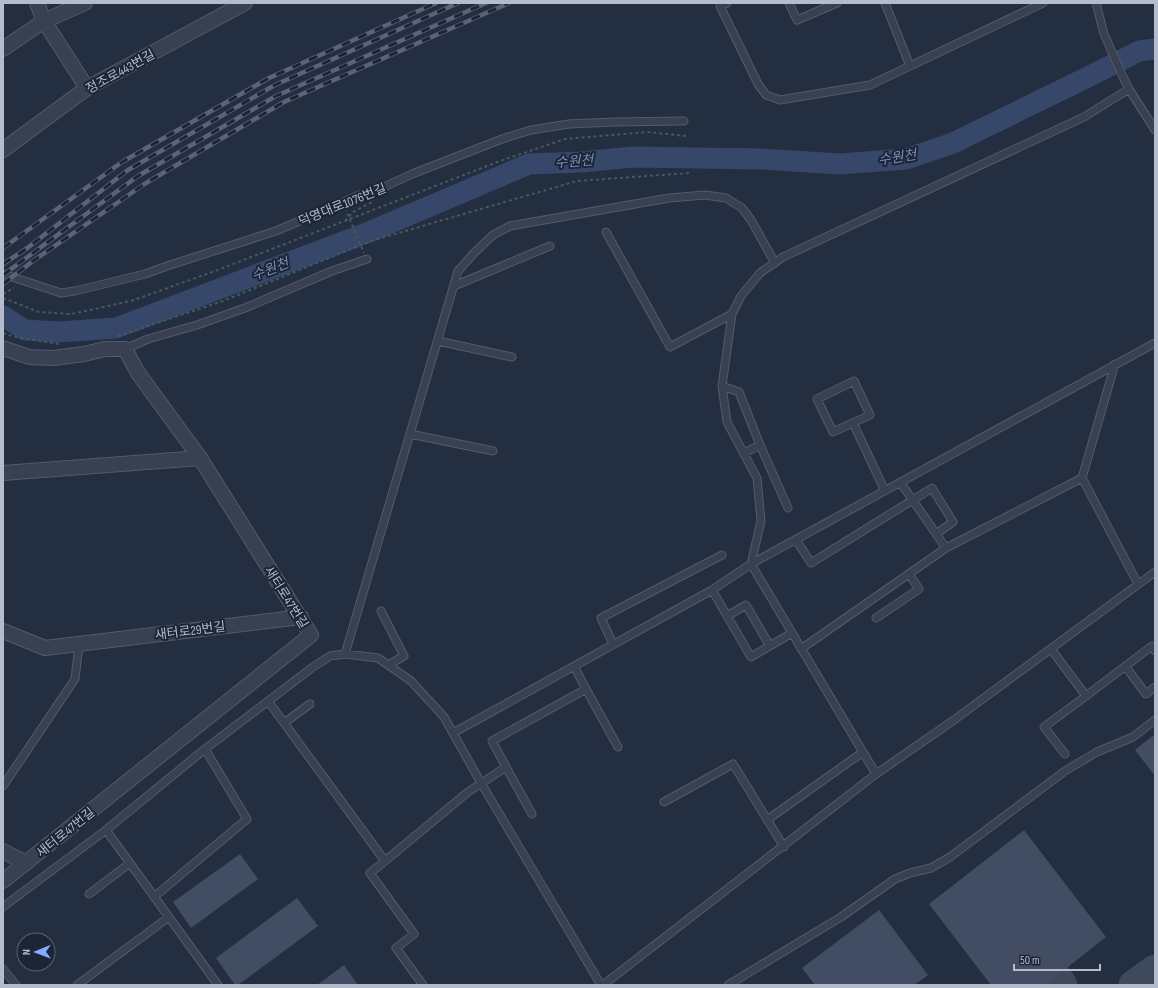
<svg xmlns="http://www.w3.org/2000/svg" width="1158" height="988" font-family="'Sofia Sans Condensed','Noto Sans KR',sans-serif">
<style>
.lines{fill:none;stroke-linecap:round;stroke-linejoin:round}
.river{stroke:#364769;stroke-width:21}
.taxiway{stroke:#3e495c;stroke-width:31}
.building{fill:#424d64}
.service-casing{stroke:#535b6b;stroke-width:9}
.minor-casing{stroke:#535b6b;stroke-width:16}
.path{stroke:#445a5f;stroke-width:2;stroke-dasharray:3 3;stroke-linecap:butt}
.service{stroke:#384051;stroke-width:7}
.minor{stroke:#384051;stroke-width:14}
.rail-casing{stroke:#596478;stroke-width:4.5}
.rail{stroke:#1c2536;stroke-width:3;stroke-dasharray:9;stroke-linecap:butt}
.path-bridge{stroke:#445a5f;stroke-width:2;stroke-dasharray:3 3;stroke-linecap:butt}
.labels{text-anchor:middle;stroke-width:4;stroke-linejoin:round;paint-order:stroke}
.street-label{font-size:13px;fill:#b4bbcb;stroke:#1c2536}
.water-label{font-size:14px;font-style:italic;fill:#7a8eb5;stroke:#1c2536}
</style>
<rect width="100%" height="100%" fill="#232e41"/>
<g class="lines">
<path class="river" d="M3 316 25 330 58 332 116 328 369 232 529 164 581 162 633 157 761 159 840 164 906 159 953 143 1094 74 1139 51 1155 49"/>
<path class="taxiway" d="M1057 978 1062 985
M1134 985 1155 970"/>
</g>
<path class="building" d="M1155 734V776L1135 750Z
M1024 830 1106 937 1045 985H991L929 904Z
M240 854 258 879 191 928 173 902Z
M297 898 318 926 238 985H235L216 958Z
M879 910 928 975 914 985H815L802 968Z
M344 965 358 985H317Z"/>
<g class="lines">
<defs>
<path id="service" d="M727 3 720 6 758 84 766 95 780 100 870 85 1043 3
M789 3 797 20 837 3
M885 3 910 66
M1096 3 1104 34 1123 77 1129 89 1155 130
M606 232 670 347 732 314
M3 274 61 293 75 291 145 274 167 266 276 231 362 194 382 188 412 174 502 139 531 130 569 124 614 122 684 121
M454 286 550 246
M438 341 512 357
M125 349 148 339 197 325 245 308 332 271 367 259
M1115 364 1082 478 1138 584
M854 381 870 415 833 432 817 399Z
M722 386 739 392 760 445
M853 423 885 491
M410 434 493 451
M744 453 760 445 788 508
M796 540 811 563 932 488 953 522 936 534
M946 548 1082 478
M712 590 751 657 792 633
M381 611 404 656 388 665
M727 616 746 605 770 646
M876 618 919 589 909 574
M613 644 601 618 722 555
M801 649 946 548 900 482
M1051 649 1086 696 1044 727 1065 754
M345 654 458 271 474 253 493 235 510 226 669 198 705 195 726 198 742 208 751 220 775 263
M574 666 586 689
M1125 666 1146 694 1155 687
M1086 696 1152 646 1155 651
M268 701 385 861 370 873 414 934 396 948 423 985
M284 723 310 704
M453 733 712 590 751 564 761 521 757 478 727 422 722 386 732 314 741 296 760 273 783 257 1084 117 1129 89
M506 767 492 741 586 689 618 747
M876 774 751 564 1155 343
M3 786 75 679 79 644
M664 802 733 764 784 847
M767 820 863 752
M106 830 218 985
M385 861 468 792 506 767 532 814
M89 894 130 863
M154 897 247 819 205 749
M3 907 106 830 205 749 313 667 330 656 345 654 378 658 411 681 444 717 481 783 601 985
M3 969 16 985
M77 985 169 917
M603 985 876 774 954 720 1155 572
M728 985 841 917 895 879 910 873 931 868 950 857 1065 771 1097 752 1133 737 1155 720"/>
<path id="minor" d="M37 3 44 21 87 88
M3 49 44 21 85 3
M3 150 87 88 245 3
M3 348 29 357 53 358 84 354 105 349H125L138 373 200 458
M3 473 200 458 311 635 3 881
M3 631 45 648 301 617
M3 851 26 863"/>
</defs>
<use href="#service" class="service-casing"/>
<use href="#minor" class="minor-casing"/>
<path class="path" d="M345 221 353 212 374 201
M3 294 14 288
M3 298 39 312 71 314 95 309 134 300 215 271 500 161 565 139 648 132 686 136
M3 333 12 336 59 344
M118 336 223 301 371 241 577 181 689 173"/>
<use href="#service" class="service"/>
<use href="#minor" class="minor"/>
<defs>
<path id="rail" d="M3 248 122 162 269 78 436 3
M3 264 26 249 128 170 275 85 458 3
M3 275 138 176 276 96 486 3
M3 284 33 261 146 183 284 102 509 3"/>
</defs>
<use href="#rail" class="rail-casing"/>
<use href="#rail" class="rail"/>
<path class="path-bridge" d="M345 208 364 253"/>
</g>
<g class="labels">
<g class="street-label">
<text transform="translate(120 71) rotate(-29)" y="5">정조로443번길</text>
<text transform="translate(342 204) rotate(-22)" y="5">덕영대로1076번길</text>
<text transform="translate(287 597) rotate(58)" y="5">새터로47번길</text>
<text transform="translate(190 630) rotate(-7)" y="5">새터로29번길</text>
<text transform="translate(65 832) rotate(-39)" y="5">새터로47번길</text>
</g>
<g class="water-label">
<text transform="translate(897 157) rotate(-9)" y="5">수원천</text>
<text transform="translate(574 161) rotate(-4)" y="5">수원천</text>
<text transform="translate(270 269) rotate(-21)" y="5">수원천</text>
</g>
</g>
<rect width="1158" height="988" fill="none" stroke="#b4bbcb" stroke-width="8"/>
<g transform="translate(36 952) rotate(269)"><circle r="19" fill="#1c2536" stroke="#596172"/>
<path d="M0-3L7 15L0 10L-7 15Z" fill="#86aaff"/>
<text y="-6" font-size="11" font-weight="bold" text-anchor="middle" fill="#b4bbcb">N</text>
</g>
<path d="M1014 964v6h86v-6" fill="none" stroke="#b4bbcb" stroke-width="2"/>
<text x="1020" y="964" font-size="12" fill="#b4bbcb" stroke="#1c2536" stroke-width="3" paint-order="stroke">50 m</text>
</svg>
